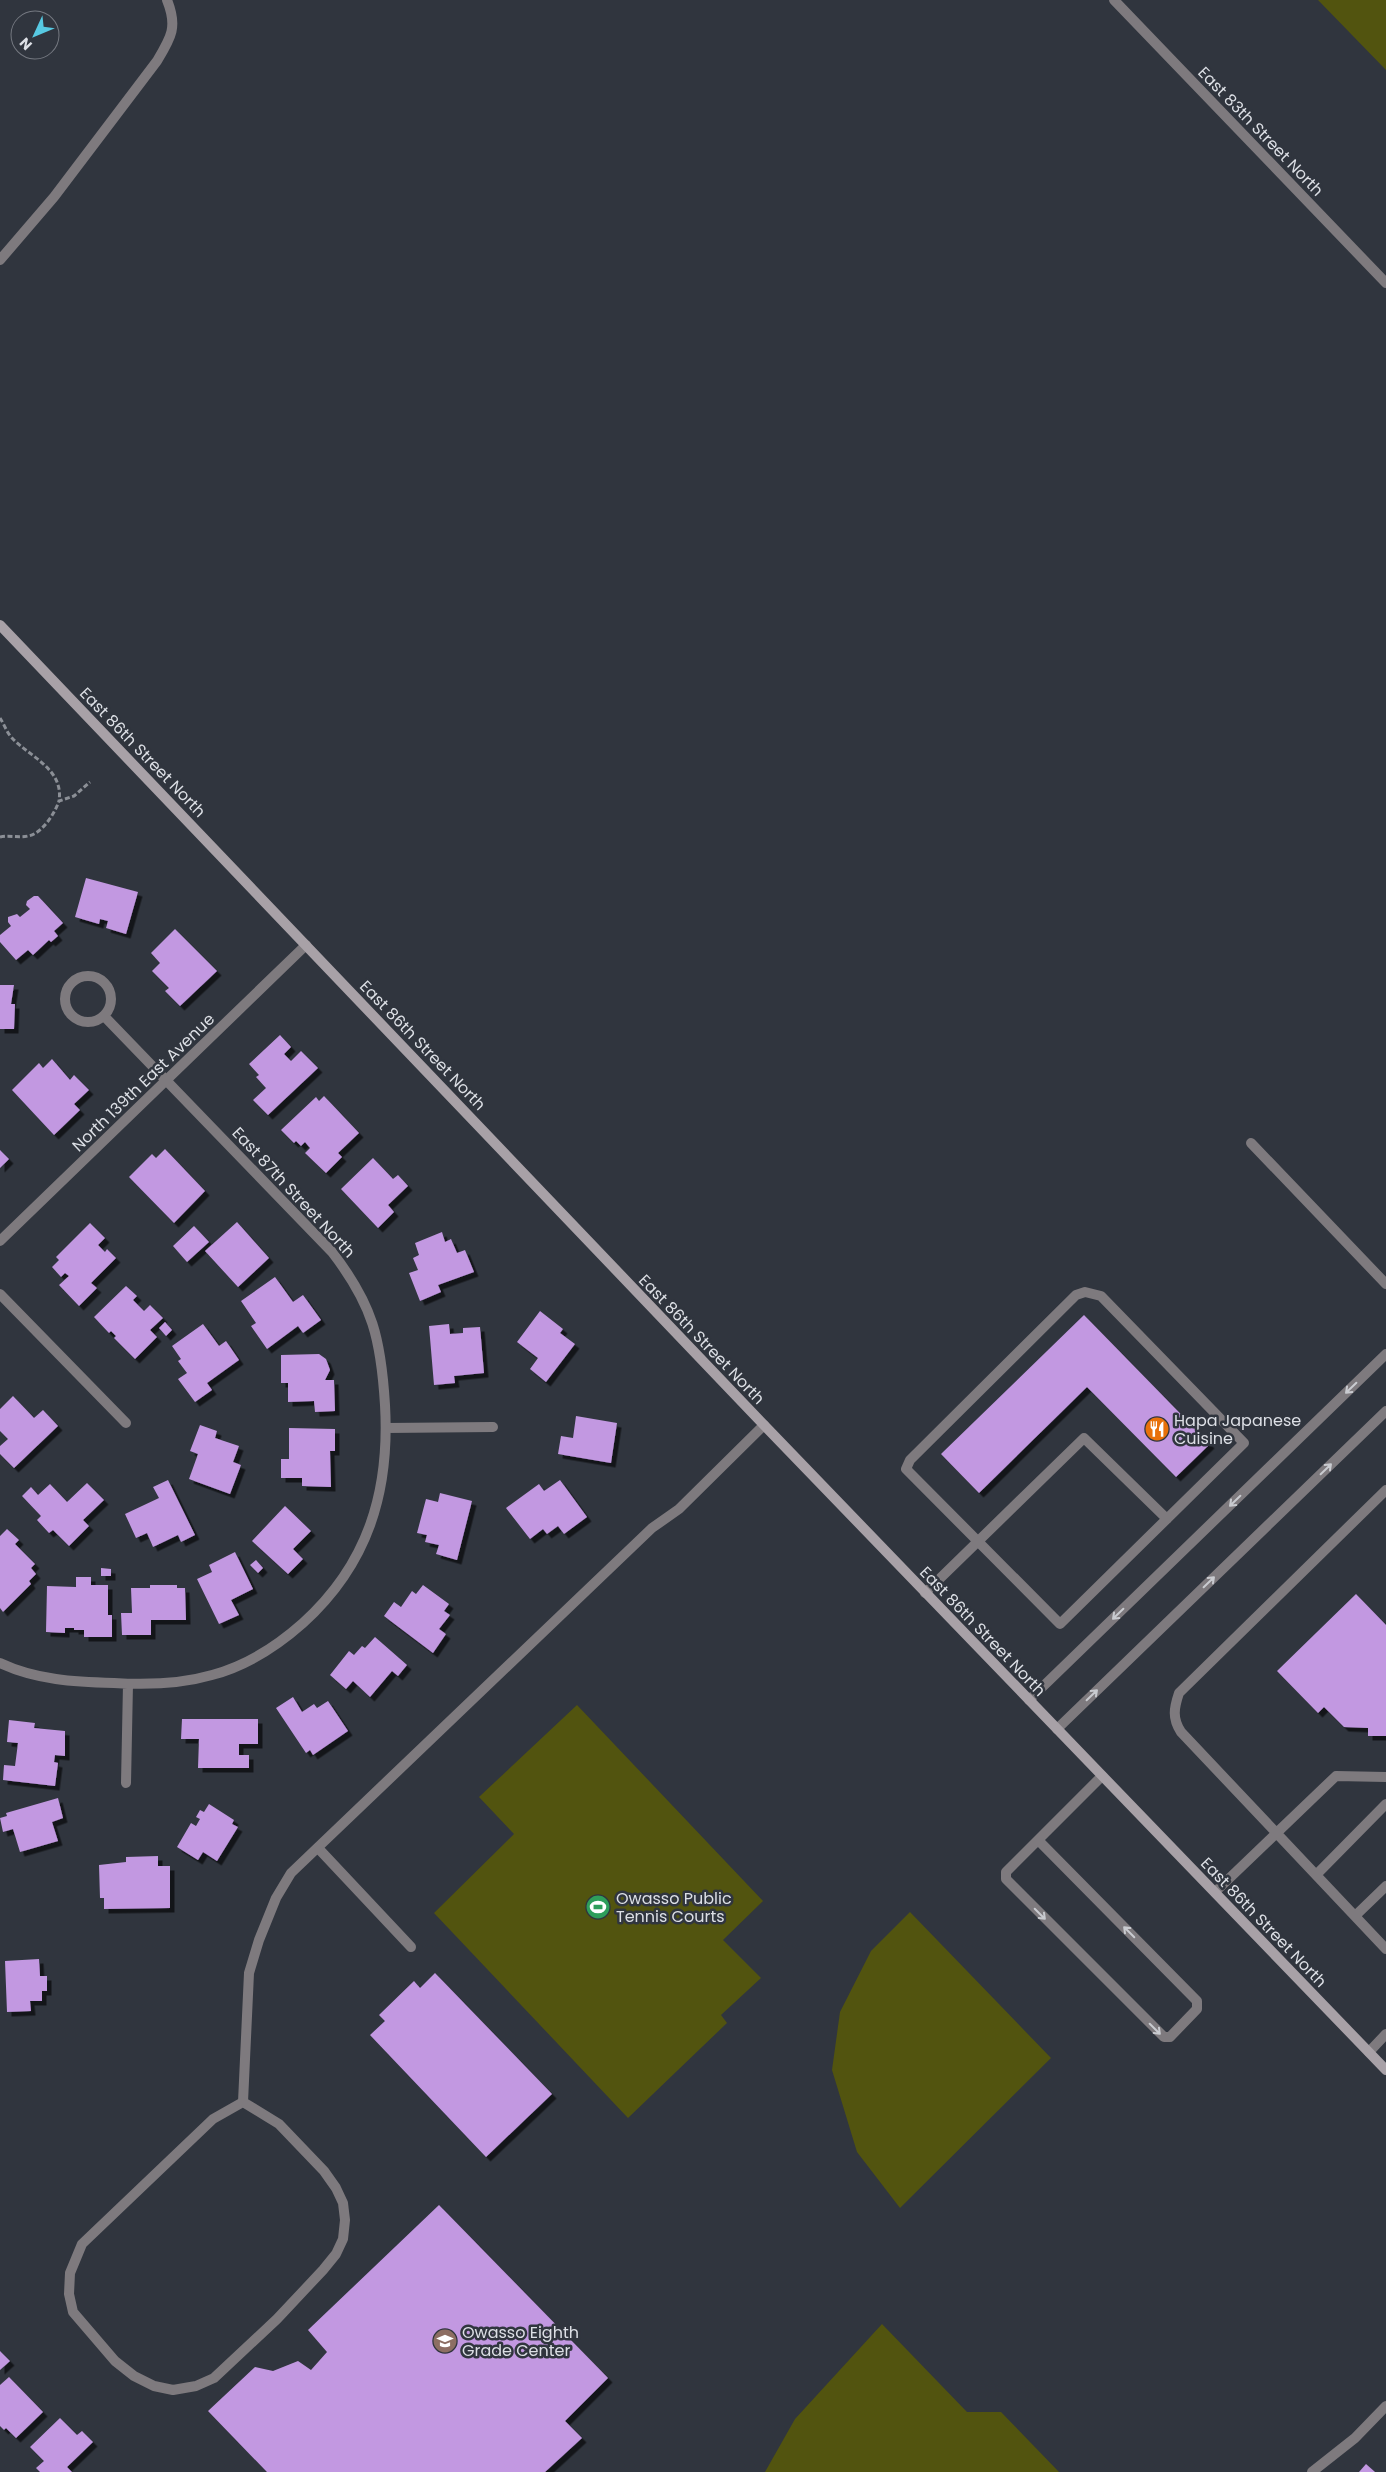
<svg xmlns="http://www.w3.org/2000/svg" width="1386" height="2472" font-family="Poppins,sans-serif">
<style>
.green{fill:#52540f}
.building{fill:#c298e1;filter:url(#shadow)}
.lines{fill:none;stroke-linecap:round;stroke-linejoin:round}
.path{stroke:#8b8f96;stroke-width:3;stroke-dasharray:5 2.5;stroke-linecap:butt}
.service{stroke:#7e7a7e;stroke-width:10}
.minor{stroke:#7e7a7e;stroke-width:10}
.secondary{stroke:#a8a1a7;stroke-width:10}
.oneway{stroke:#c9cbd0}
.labels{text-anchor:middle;stroke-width:5;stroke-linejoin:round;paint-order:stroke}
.street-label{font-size:16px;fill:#dcdfe5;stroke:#30353e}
.poi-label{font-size:16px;fill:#dcdfe5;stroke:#30353e;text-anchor:start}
</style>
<defs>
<filter id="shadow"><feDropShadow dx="4.5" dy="4.5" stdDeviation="0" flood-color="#0009"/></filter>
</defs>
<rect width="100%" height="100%" fill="#30353e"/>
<path class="green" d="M1318 0H1386V70Z
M577 1705 763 1901 723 1940 761 1978 721 2015 727 2023 628 2118 434 1913 514 1834 479 1797Z
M910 1912 1051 2058 900 2208 857 2152 832 2070 840 2012 871 1951Z
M882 2324 967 2412H1001L1059 2472H765L795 2419Z"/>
<path class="building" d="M86 878 138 892 126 934 106 928 108 921 100 919 99 924 75 917Z
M34 896H38L63 923 54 931 58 936 51 942 49 940 33 955 28 950 16 960 0 942V935L11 926 8 922V917L17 914 20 917 30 909 26 905 27 901Z
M175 929 217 971 180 1006 165 991 169 988 152 971 160 963 151 953Z
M0 985H14L11 1004H15L14 1029H0Z
M280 1035 291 1047 284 1054 291 1061 301 1051 318 1068 268 1115 253 1100 266 1088 256 1077 259 1075 249 1064Z
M52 1059 70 1080 74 1075 89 1090 74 1104 80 1110 54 1135 12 1090 39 1063 43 1068Z
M324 1096 359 1133 338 1153 342 1157 326 1173 305 1153 310 1148 305 1142 301 1146 296 1141 294 1143 281 1130 316 1097 319 1101Z
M165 1149 205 1191 174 1223 129 1177 152 1154 156 1158Z
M0 1150 9 1159 0 1168Z
M373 1158 393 1179 398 1175 408 1186 388 1205 394 1212 378 1228 341 1189Z
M237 1222 269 1258 238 1287 205 1251Z
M90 1223 105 1238 98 1245 105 1252 107 1249 116 1258 91 1283 97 1288 79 1306 59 1285 69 1276 65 1273 61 1277 52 1267 59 1260 56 1257Z
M194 1226 209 1242 187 1262 173 1246Z
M442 1232 445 1242 451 1239 457 1253 465 1250 474 1272 438 1285 441 1292 420 1301 409 1273 418 1270 413 1258 419 1255 415 1243Z
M275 1277 293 1302 303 1295 321 1320 303 1333 298 1326 267 1349 251 1326 256 1323 241 1301Z
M126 1286 137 1296 133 1300 144 1311 150 1305 163 1318 150 1330 157 1337 135 1359 114 1338 116 1336 111 1331 109 1333 94 1317Z
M540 1311 563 1329 560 1333 575 1344 546 1382 530 1369 538 1358 517 1342Z
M1084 1315 1210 1444 1176 1477 1087 1387 979 1493 941 1454Z
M165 1322 172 1330 166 1336 159 1328Z
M203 1324 219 1346 226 1341 239 1360 207 1383 212 1390 195 1402 178 1379 187 1373 178 1361 181 1359 172 1346Z
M449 1324 450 1334 463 1333V1328L480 1327 484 1373 454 1376 455 1383 434 1385 429 1326Z
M319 1354 326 1359 330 1370 325 1380H334L335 1411 315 1412 314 1401 288 1402V1383H281V1355Z
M13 1396 34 1418 43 1410 58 1426 14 1468 0 1454V1446L8 1439 0 1431V1409Z
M576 1416 617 1423 611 1463 558 1454 561 1436 573 1438Z
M200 1425 217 1431 215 1438 239 1446 233 1462 241 1465 230 1494 189 1479 198 1454 190 1451Z
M289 1428 335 1429V1451H330L331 1487 302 1486V1478H281V1459H289Z
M168 1480 195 1535 181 1542 178 1535 153 1547 147 1533 136 1538 125 1514 159 1498 153 1487Z
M560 1480 587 1517 564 1534 558 1526 547 1534 543 1529 530 1539 506 1508 539 1484 544 1491Z
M87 1483 104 1500 83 1520 89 1526 69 1546 53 1530 49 1533 37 1520 41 1516 22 1496 31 1487 38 1495 50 1484 67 1502Z
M440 1493 472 1501 457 1560 436 1554 439 1545 425 1542 427 1535 417 1533 426 1499 438 1502Z
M285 1506 311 1531 293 1549 303 1559 288 1574 252 1541Z
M7 1529 19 1540 15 1544 35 1564 31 1568 36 1574 29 1581 31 1584 3 1612 0 1608V1536Z
M235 1552 253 1589 231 1600 239 1615 219 1624 197 1579 212 1572 209 1565Z
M256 1560 263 1568 258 1573 250 1565Z
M101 1568 111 1569V1576H101Z
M76 1577H91V1585H108V1615H112V1637H84V1630H74V1628H65V1633L46 1632 47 1586 76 1587Z
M150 1585H177V1588H185L186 1620H151V1635H122L121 1613H132L131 1588H150Z
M423 1585 449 1604 444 1611 450 1615 439 1629 446 1634 433 1653 384 1616 394 1602 401 1607 412 1591 416 1594Z
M1356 1594 1386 1625V1736H1368V1728L1344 1727 1324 1707 1318 1713 1277 1671Z
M375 1637 407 1665 398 1676 392 1671 370 1697 353 1681 346 1689 330 1675 349 1651 354 1655 362 1646 365 1648Z
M293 1697 302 1712 314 1704 317 1708 328 1701 348 1731 313 1755 310 1750 306 1753 276 1708Z
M182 1719H258V1744H239V1755H249V1768H198L199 1739H181Z
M9 1720 35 1723 34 1728 65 1731V1756L55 1755 54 1762 58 1763 55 1786 3 1780 4 1765 15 1766 18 1743 7 1742Z
M58 1798 63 1818 52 1822 58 1841 20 1852 13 1829 3 1832 0 1818 7 1816 6 1813Z
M209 1804 234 1820 232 1824 238 1827 217 1861 203 1852 198 1860 177 1847 191 1823 196 1826 200 1819 196 1817 200 1810 204 1812Z
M158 1856V1866H170V1908L104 1909V1898H100L99 1865 126 1862V1857Z
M39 1959 40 1976H47V1991H42V2001H30L31 2011 7 2012 5 1961Z
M435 1973 552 2094 486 2157 370 2035 385 2021 379 2015 414 1981 420 1988Z
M439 2205 608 2378 565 2421 582 2438 545 2472H267L208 2411 255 2367 273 2371 298 2361 311 2370 327 2352 308 2330Z
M0 2351 10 2361 0 2370Z
M9 2377 43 2412 16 2438 6 2428 4 2430 0 2426V2385Z
M60 2418 77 2435 82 2431 93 2442 67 2467 72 2472H40L36 2468 44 2461 30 2447Z
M1366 2464 1375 2472H1359Z"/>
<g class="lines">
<path class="path" d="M0 718C4 724 7 733 12 738 30 757 64 769 59 801L74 796 90 782
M0 837C9 835 19 838 28 836 42 834 55 813 59 801"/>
<path class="service" d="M0 260 54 197 157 61C171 38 178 27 167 0
M1085 1292 1101 1296 1244 1443 1060 1624 906 1469 910 1460 1076 1295Z
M1386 1490 1179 1693C1174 1708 1172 1718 1181 1732L1386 1949
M925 1593 1084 1438 1167 1519
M1038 1840 1197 2001V2009L1170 2037H1164L1006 1879V1872L1102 1776
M318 1848 411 1947
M1316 1875 1386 1804
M1215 1892 1336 1776 1386 1777
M1355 1916 1386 1886
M1369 2052 1386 2034
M243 2102 249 1973 259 1940 276 1898 291 1873 652 1528 679 1509 764 1425
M243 2102 279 2124 324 2171 336 2188 343 2203 345 2220 343 2239 336 2254 323 2270 277 2319 214 2378 196 2386 173 2390 154 2386 134 2376 115 2361 73 2312 69 2294 70 2273 82 2244 213 2119Z
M1312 2472 1355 2438 1386 2406"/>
<path class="minor" d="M1114 0 1386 283
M65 999a23 23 0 1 1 46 0a23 23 0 1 1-46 0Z
M1251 1143 1386 1284
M0 1241 306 945
M0 1294 126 1423
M386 1428 493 1427
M0 1663C36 1680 75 1682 114 1683 146 1685 181 1684 212 1675 246 1666 276 1647 303 1623 368 1564 390 1492 385 1405 381 1339 373 1305 332 1252L104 1016
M1029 1700 1386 1354
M1057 1729 1386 1411
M126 1783 128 1684"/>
<path class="secondary" d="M0 625 764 1425 1386 2070"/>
</g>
<defs><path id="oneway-shaft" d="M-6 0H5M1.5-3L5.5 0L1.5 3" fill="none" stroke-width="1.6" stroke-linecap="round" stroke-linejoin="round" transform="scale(1.25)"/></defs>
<g class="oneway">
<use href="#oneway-shaft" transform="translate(1351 1388) rotate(136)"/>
<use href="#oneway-shaft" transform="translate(1326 1469) rotate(-44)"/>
<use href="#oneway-shaft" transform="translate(1235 1501) rotate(136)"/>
<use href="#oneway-shaft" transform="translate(1209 1582) rotate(-44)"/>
<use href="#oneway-shaft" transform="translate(1118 1614) rotate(136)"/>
<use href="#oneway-shaft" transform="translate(1092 1695) rotate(-44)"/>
<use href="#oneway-shaft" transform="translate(1040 1914) rotate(45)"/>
<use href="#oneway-shaft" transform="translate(1129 1932) rotate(-135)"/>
<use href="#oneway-shaft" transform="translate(1155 2029) rotate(45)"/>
</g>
<defs>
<symbol id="restaurant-disc" viewBox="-11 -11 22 22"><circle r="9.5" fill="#e8710a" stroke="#30353e"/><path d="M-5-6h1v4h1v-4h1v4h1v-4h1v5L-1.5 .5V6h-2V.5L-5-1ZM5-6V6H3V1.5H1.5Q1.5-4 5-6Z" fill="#fff"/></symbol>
<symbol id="stadium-disc" viewBox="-11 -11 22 22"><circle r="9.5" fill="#2e9e5b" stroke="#30353e"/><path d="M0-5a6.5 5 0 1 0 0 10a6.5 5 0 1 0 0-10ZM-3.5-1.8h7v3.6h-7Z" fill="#fff"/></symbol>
<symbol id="school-disc" viewBox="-11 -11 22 22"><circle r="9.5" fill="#8d6e63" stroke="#30353e"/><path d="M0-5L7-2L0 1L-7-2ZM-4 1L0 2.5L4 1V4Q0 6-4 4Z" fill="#fff"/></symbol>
</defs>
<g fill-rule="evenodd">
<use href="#restaurant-disc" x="1143" y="1415" width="28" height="28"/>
<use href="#stadium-disc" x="584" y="1893" width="28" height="28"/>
<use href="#school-disc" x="431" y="2327" width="28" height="28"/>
</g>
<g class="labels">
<g class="street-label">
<text transform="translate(1261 131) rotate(46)" y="6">East 83th Street North</text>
<text transform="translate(143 752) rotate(46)" y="6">East 86th Street North</text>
<text transform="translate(423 1045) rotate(46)" y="6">East 86th Street North</text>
<text transform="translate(143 1082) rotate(-44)" y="6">North 139th East Avenue</text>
<text transform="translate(294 1192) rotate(47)" y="6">East 87th Street North</text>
<text transform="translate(702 1339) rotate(46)" y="6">East 86th Street North</text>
<text transform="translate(983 1631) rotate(46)" y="6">East 86th Street North</text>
<text transform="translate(1264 1922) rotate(46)" y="6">East 86th Street North</text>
</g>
<g class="poi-label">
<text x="1174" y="1426">Hapa Japanese<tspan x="1174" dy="18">Cuisine</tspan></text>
<text x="616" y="1904">Owasso Public<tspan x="616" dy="18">Tennis Courts</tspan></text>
<text x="462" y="2338">Owasso Eighth<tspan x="462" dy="18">Grade Center</tspan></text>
</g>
</g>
<g transform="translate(35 35) rotate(226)"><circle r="24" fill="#30353e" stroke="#757981"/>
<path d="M0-4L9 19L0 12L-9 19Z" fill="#57c9e2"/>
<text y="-8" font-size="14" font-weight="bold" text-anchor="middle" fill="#dcdfe5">N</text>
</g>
</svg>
